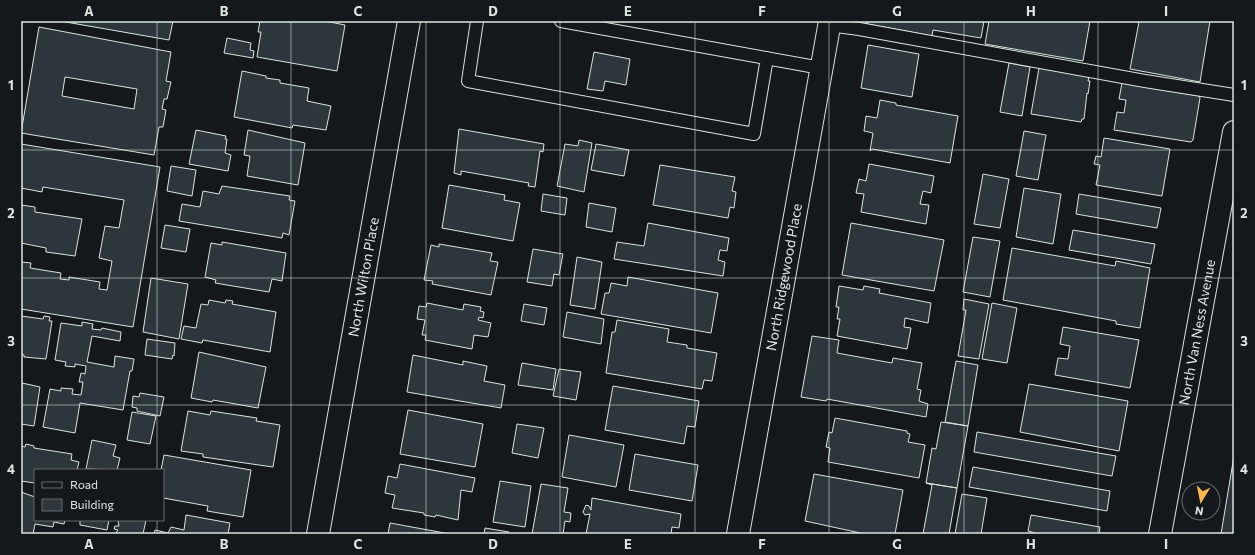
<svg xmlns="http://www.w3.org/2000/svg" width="1255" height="555" font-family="Commissioner,sans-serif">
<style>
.building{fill:#2c363c;stroke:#d8e6dc;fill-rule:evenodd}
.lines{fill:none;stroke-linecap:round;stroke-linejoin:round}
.lane-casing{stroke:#d8e6dc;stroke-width:14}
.street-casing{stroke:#d8e6dc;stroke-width:24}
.secondary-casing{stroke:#d8e6dc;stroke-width:24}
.lane{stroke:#14181c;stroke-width:12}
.street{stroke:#14181c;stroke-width:22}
.secondary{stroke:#14181c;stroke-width:22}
.grid{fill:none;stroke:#d8e6dc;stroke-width:1;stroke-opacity:0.55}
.labels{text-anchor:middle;stroke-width:3;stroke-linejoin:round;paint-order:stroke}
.street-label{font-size:14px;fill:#d8e6dc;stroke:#14181c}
.neatline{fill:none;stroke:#d8e6dc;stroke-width:1.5}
.grid-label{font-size:13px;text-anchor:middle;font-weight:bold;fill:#d8e6dc}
</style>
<rect width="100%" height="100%" fill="#14181c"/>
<path class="building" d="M60 21H173L169 40Z
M260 21H325L345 25 337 71 257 57 261 32H258Z
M868 21H984L981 38 933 30 932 36 867 24Z
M989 21H1090L1083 61 985 44Z
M1133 21H1210L1200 82 1130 69 1139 22Z
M39 27 171 52 166 81 171 82 167 99H164L162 109 166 110 163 127H159L154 155 21 133ZM65 77 137 89 134 109 62 96Z
M227 38 251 43 250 50 254 51 253 58 224 53Z
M868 45 919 54 912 97 861 88Z
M594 52 630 59 626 85 605 81 603 91 587 89Z
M1009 63 1030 67 1022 116 1000 112Z
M1039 68 1089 77 1088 81H1090L1088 94 1087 93 1084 119H1082L1081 122 1031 114Z
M242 71 266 76V78L280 80V83L309 88 307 101 331 106 326 130 293 125 292 128 234 117Z
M1122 83 1199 96 1200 98 1193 140 1191 142 1114 130 1117 112 1124 113 1126 100 1119 99Z
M880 100 896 103V105L958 116 950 163 872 149 870 151 873 133 864 131 866 116 877 118Z
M459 129 544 144 543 152 540 151 535 187 528 186 529 183 461 171V175L454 173Z
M196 130 226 136 225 139H227L225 153 231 155 228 171 189 164Z
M248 130 305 143 298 185 247 176 250 156 244 155Z
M1024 131 1046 135 1038 180 1016 176Z
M1104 138 1170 149 1162 196 1096 185 1100 165 1094 164 1096 156 1101 157Z
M579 140 592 143 584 192 557 186 565 144 578 146Z
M21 144 160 167 133 327 21 309V262L31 263 30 268 61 273 60 279 69 280V277L100 282 99 289 107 290 112 261 99 258 105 226 119 228 124 200 43 187 42 192 21 188Z
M596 144 629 150 624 176 591 170Z
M869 164 934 176 931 193 923 191 920 204 929 205 926 224 861 212 864 194 856 193 859 179 866 181Z
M660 165 735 177 732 191 736 192 734 208 730 207 728 218 653 205Z
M171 166 196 170 192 196 167 191Z
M983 174 1009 179 1000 228 974 224Z
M449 185 505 195 504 200 520 203 513 241 442 228Z
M222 186 290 196 289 200 295 201 289 235 283 233 282 238 179 221 182 204 200 207 203 191 219 194Z
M1024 188 1061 194 1053 244 1016 237Z
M543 194 567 198 565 215 541 211Z
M1079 194 1161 208 1157 228 1076 214Z
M589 203 616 208 612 232 586 227Z
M21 205 35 207V212L82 219 75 256 46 252V248L21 243Z
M648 223 729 238 727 251 720 250 718 260 725 262 723 276 614 259 617 242 644 246Z
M851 223 944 240 934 291 842 275Z
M165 225 190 229 186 252 161 248Z
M1073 230 1155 244 1151 264 1069 250Z
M973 237 1000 241 990 297 963 292Z
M222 242 286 253 282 281 272 279 269 292 215 283 216 280 205 277 211 243 222 245Z
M439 244 492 253 490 261 498 262 491 295 432 284 433 281 424 280 431 245 439 247Z
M1012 248 1115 266 1116 261 1150 268 1140 328 1116 324V321L1003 300Z
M533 249 563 254 559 275 554 274 552 286 527 282Z
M577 257 602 262 595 309 570 305Z
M628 277 718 293 711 333 601 314 605 293H609L611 283 627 286Z
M151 278 188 284 179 339 143 332Z
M839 286 863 290 864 286 880 289 879 293 931 303 928 323 905 318 904 327 911 328 907 349 837 336 840 319H837L839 307H836Z
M964 299 989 304 979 359 958 356 966 310H963Z
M209 300 225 303 226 300 233 301 232 304 276 312 270 352 203 340 202 343 181 339 184 326 196 328 201 304 208 305Z
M427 303 463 310 464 304 481 307 480 311 484 312 483 318 479 317 478 320 491 323 488 337 474 335 472 349 425 340 426 335H422L425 320 417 319 419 306 426 307Z
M992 303 1017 308 1007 363 982 359Z
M524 304 547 308 544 325 521 321Z
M567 312 604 319 601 344 563 337Z
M21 316 43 319 44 316 50 317 49 321H52L46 359 24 357V355L21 354Z
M617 320 669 329 667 342 687 345V348L717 353 712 381 704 380 702 389 606 373 612 332H615Z
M82 322 93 324 92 329 101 330 102 328 121 332 120 341 92 336 87 362 114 367 115 356 134 359 132 371H130L123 410 80 403 75 433 43 427 50 389 61 391V388L73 389 72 394 81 395 83 382H79L81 373 85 374 86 366 75 364V367L65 366 66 362 55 360 61 323 82 326Z
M1063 327 1139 340 1130 388 1055 375 1058 358 1068 359 1070 346 1060 344Z
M812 336 839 340 837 353 892 363 893 358 922 363 917 389 921 390 919 401 928 404 926 417 827 399 826 401 801 397Z
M147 339 175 343 174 356 173 355 172 359 145 355Z
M199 352 266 367 258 408 213 400 212 402 191 398Z
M413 355 463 365V361L487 366 484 381 505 385 501 408 407 392Z
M956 361 978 365 968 426 945 422Z
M522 363 556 369 553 390 518 385Z
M559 369 581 372 576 400 553 396Z
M22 383 40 387 34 426 21 424Z
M1029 384 1128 401 1119 451 1020 432Z
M613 386 699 401 695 427 687 426 684 444 605 430Z
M140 393 164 397 160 416 137 411V408L132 407 133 396 139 397Z
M408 410 483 424 475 467 400 454Z
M188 411 210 415 211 411 257 418 256 421 280 425 273 467 203 457V454L181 451Z
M132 412 156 416 150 444 127 440Z
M835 418 907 431V433L910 434 908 442 925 445 919 478 828 462 830 448 826 447 829 432 832 433Z
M941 422 968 426 957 488 926 483 932 448 936 449Z
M517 424 544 428 538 458 512 453Z
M977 432 1116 456 1112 476 974 452Z
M569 435 624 445 616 487 562 477Z
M92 440 116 445 113 456 120 458 117 470 86 469Z
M26 444 34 446V448L72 454 71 460 79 462 77 470H35V483L21 481V446L25 447Z
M635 454 698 465 692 501 629 490Z
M164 455 251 470 243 517 207 511 208 506 163 498V470H161Z
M1234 456V534H1221Z
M400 464 475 478 472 492 461 490 458 520 436 515 435 517 424 515V513L392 508 395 495 385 493 388 476 397 478Z
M973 467 1110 491 1107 511 969 487Z
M814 474 903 490 895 534H865L805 521Z
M500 481 531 486 525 527 493 522Z
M926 483 957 488 949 534H923L932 485Z
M541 484 568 488 564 512 571 513 570 522 565 521 563 534H532Z
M21 492 35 497V520H65L64 524 54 522 53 527 35 524 33 534H21Z
M962 494 987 498 981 534H955Z
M592 498 681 514 679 528 672 527 671 534H586L590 514 585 515 583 512 586 505 589 506 591 510Z
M186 515 230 523 228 534H154L155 530 168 533 171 527 184 530Z
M1031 515 1100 527 1099 534H1039L1028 531Z
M80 520H109L107 530 80 525Z
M118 520H146L143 534H115L118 530 114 529 115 526H119Z
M390 523 450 534H388Z
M485 528 509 532V534H484Z"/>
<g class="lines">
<defs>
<path id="lane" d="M477 21 468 81 754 134 767 58
M561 21 821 68
M829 25 859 29 1145 81 1234 95"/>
<g id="street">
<path id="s1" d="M738 534 830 21"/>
</g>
<g id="secondary">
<path id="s2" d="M318 534 409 21"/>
<path id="s3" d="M1160 534 1234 132"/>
</g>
</defs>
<use href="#lane" class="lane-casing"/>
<use href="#street" class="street-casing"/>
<use href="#secondary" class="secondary-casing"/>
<use href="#lane" class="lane"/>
<use href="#street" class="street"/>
<use href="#secondary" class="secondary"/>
</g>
<path class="grid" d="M157 21V470M291 21V534M426 21V534M560 21V534M695 21V534M829 21V534M964 21V534M1098 21V534M21 150H1234M21 278H1234M21 405H1234M157 520V534"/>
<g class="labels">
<g class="street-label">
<text dy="5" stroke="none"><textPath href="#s1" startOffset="261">North Ridgewood Place</textPath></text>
<text dy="5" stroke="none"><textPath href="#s2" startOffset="261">North Wilton Place</textPath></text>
<text dy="5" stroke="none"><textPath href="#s3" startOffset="205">North Van Ness Avenue</textPath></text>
</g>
</g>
<rect width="1255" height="555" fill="none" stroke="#14181c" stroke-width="44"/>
<rect x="34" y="469" width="130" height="52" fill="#14181c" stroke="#626a69"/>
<rect x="42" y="482" width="20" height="6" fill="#14181c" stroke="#626a69"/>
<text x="70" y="489" font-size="12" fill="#d8e6dc">Road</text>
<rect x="42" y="499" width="20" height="12" fill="#2c363c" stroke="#626a69"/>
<text x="70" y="509" font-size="12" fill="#d8e6dc">Building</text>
<g transform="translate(1201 501) rotate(190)"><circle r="19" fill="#14181c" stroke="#626a69"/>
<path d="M0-3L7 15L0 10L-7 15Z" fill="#ffb74d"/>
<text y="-6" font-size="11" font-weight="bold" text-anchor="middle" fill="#d8e6dc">N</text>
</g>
<rect x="22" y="22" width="1211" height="511" class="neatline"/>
<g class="grid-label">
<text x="89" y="16">A</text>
<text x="224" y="16">B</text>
<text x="358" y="16">C</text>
<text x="493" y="16">D</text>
<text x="628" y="16">E</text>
<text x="762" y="16">F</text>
<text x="897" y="16">G</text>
<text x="1031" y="16">H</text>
<text x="1166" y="16">I</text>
<text x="11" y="90">1</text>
<text x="1244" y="90">1</text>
<text x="11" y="218">2</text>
<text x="1244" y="218">2</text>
<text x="11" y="346">3</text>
<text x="1244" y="346">3</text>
<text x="11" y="474">4</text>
<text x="1244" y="474">4</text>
<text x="89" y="549">A</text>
<text x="224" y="549">B</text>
<text x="358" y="549">C</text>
<text x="493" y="549">D</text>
<text x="628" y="549">E</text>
<text x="762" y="549">F</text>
<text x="897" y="549">G</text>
<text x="1031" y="549">H</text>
<text x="1166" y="549">I</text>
</g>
</svg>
